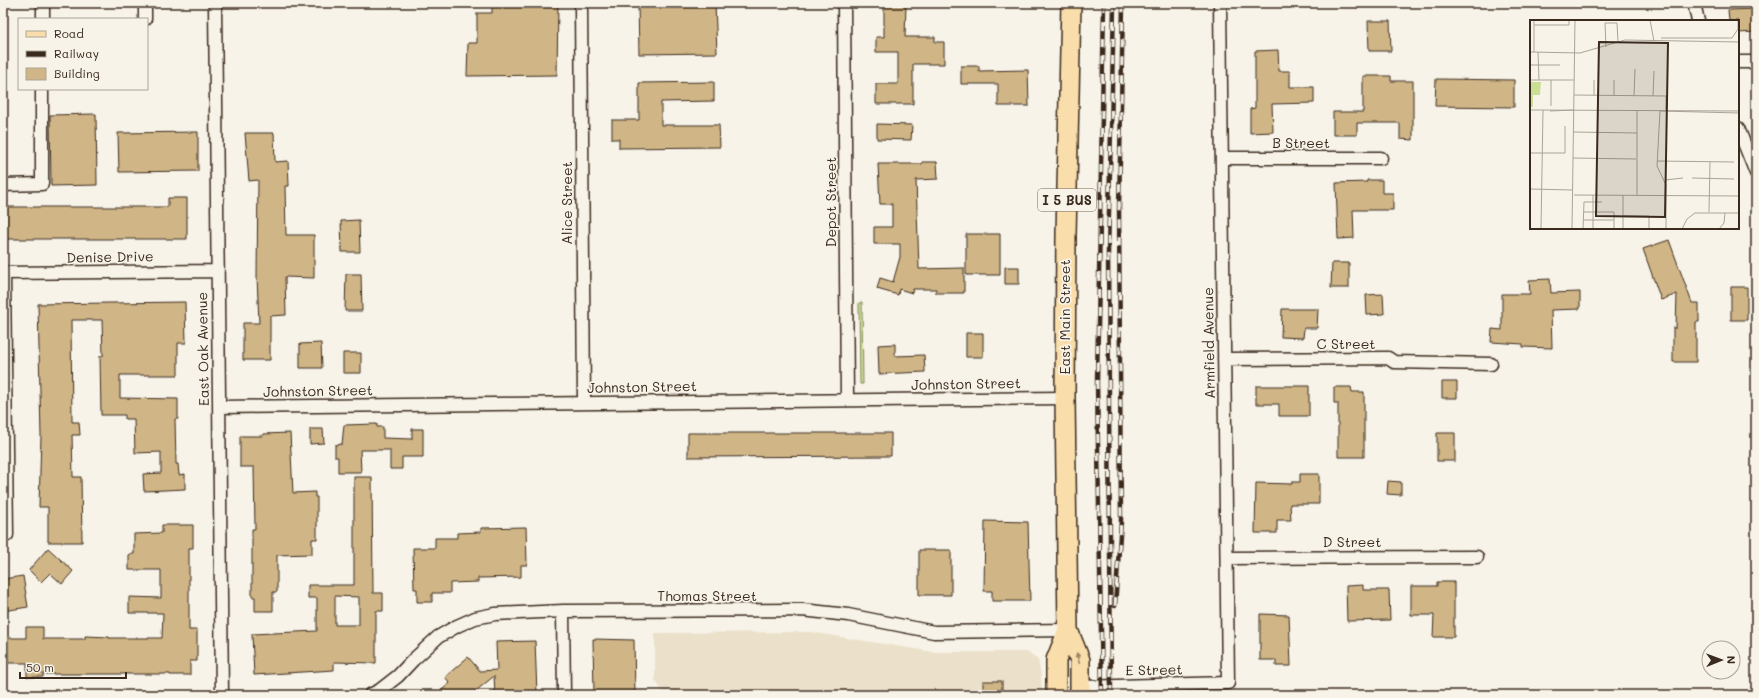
<svg xmlns="http://www.w3.org/2000/svg" width="1759" height="698" font-family="Mali,sans-serif">
<style>
.built{fill:#ebe1cb}
.green{fill:#cadf94;stroke:#828459}
.building{fill:#d0b686;stroke:#3b2a1e;fill-rule:evenodd}
.lines{fill:none;stroke-linecap:round;stroke-linejoin:round}
.street-casing{stroke:#3b2a1e;stroke-width:15}
.primary-casing{stroke:#3b2a1e;stroke-width:22}
.street{stroke:#f7f3e8;stroke-width:12}
.primary{stroke:#f9deab;stroke-width:19}
.rail-casing{stroke:#3b2a1e;stroke-width:4.5}
.rail{stroke:#f7f3e8;stroke-width:3;stroke-dasharray:9;stroke-linecap:butt}
.oneway{fill:#9a8464}
.labels{text-anchor:middle;stroke-width:3.5;stroke-linejoin:round;paint-order:stroke}
.shield{fill:#f7f3e8;stroke:#73665b;stroke-width:1}
.shield-label{font-size:13px;font-weight:bold;fill:#3b2a1e}
.street-label{font-size:14px;fill:#3b2a1e;stroke:#f7f3e8}
.inset-road{fill:none;stroke:#aca397;stroke-width:1}
.view{fill:#3b2a1e;fill-opacity:0.15;stroke:#3b2a1e;stroke-width:2}
.inset-edge{fill:none;stroke:#3b2a1e;stroke-width:2}
</style>
<rect width="100%" height="100%" fill="#f7f3e8"/>
<filter id="ink" filterUnits="userSpaceOnUse"><feTurbulence type="fractalNoise" baseFrequency=".025" numOctaves="2"/><feDisplacementMap in="SourceGraphic" scale="8" xChannelSelector="R" yChannelSelector="G"/><feConvolveMatrix kernelMatrix="1 2 1 2 8 2 1 2 1" color-interpolation-filters="sRGB"/></filter>
<g filter="url(#ink)">
<path class="built" d="M810 632 934 652H1027L1038 660 1041 675 1042 695H665L655 680V633Z"/>
<path class="green" d="M862 302 863 384H860L859 303Z"/>
<path class="building" d="M492 3H558L557 75 467 76 468 43H477V13H492Z
M884 3H906L905 37H935V42H944V64H913V104H876V84H898V52H876V37H884Z
M638 4H715L717 53 639 54Z
M1756 9V32L1738 33V21H1729L1728 10Z
M1368 21H1390L1391 51H1369Z
M1278 50 1279 71H1290V87H1314V103L1272 104 1273 132 1250 133V109L1255 108V51Z
M961 66H979V71L1028 70 1029 106H998V84H961Z
M1363 76H1391V81H1413V140L1400 139V123H1357V135H1333V112H1363Z
M1436 79 1514 80V107L1435 106Z
M714 82V101L661 102V125H719L720 147 619 148V139H612V120H639V83Z
M96 114 97 185 51 186 50 115Z
M877 124 912 125 911 140 877 139Z
M198 132V171L119 172 118 133Z
M245 133H274L275 162 288 161 289 186H285L286 235H314V278L285 277 286 315 270 316V360H243V323H259L257 277 258 180 249 181Z
M922 162H937L938 179 916 180 919 269 964 268V293H936V289H913L912 293 899 289 898 295 877 289 880 278 893 282 900 257V244H874V227H892V204H880L878 164H922Z
M1367 180H1382V193H1393V210H1353L1354 238 1338 239 1336 183 1367 182Z
M168 198H187V239H3V207H168Z
M359 220 360 252H342L341 221Z
M966 234H1000V275H966Z
M1669 240 1692 303H1699V322H1696V362H1673V328H1676L1677 294 1661 300 1643 249Z
M1332 263H1349V288H1331Z
M1005 267H1019V284H1005Z
M346 274H361L362 311H345Z
M1550 279 1551 293 1580 292V309L1551 310 1552 348 1523 347V344L1491 342 1492 329 1502 330V294H1530L1529 280Z
M1731 287H1747V320H1731Z
M1383 294 1384 314 1367 315 1366 295Z
M185 302 186 343H178V375H120V398L178 399V419H175L176 464H178L179 475 185 474V489L144 491 143 474 161 473V452L135 453 134 419H125V415H101L100 356H103L102 320H71L72 422H79L80 435H72L73 477H81L82 542H48V507H39L41 436 38 304Z
M1282 309H1318L1317 328H1304L1303 338 1281 337Z
M966 333H983V357H966Z
M321 343 322 368H300V344Z
M895 344V356L924 355 925 372 879 374 878 345Z
M343 353H361V373H343Z
M1442 382H1457V398H1442Z
M1256 386H1309V416H1279V404H1256Z
M1334 387H1351L1352 392H1364V457H1338V403H1334Z
M377 424V427H383V438L412 439V429H423V457H402V469H390V450H360L361 472H338V457H335V445L342 444 344 425Z
M310 429H323L324 443 310 444Z
M290 433 293 493 315 492V497H317V539H312V554L277 555V592H273V611H255V597H252V529H255L254 467H240V436H263V434Z
M688 433H891V456L688 457Z
M1437 433H1455V461H1437Z
M1300 474H1319V504H1290L1291 520H1277V533H1255L1256 483 1292 484V482H1300Z
M354 477H372L373 593H383V611H376V663L334 662V670L254 675 252 634 317 631V598H308V585H354ZM335 596 359 597V625H335Z
M1388 481 1401 482V495L1387 494Z
M985 521 1028 522 1030 601H992V591H984Z
M162 525H193V548H189V630H197V661H190V675H170V674H43V677H27V663H3V638H26V627H43V639H85V636L109 637V638H162L163 613H129V597L161 598V570H129V554H134V534L162 533Z
M526 527 527 565H521V577L478 578V582L450 583V593H432V602H417V589H414L413 548H435V538H457V533L481 532V528Z
M48 548 73 571 62 584 50 573 41 582 29 570Z
M919 550H951V595H919Z
M23 576 28 607 3 611V579Z
M1437 582H1454V637H1433L1434 615H1411V586H1437Z
M1363 585V590H1389L1390 620 1347 621 1346 586Z
M1260 614 1289 615 1291 666H1276V660H1260Z
M593 639 634 640 635 695H594Z
M535 641 537 694 495 695 494 676 471 695H436L450 683 445 677 468 657 480 671 497 670 496 642Z
M983 681H1002V693H983Z"/>
<g class="lines">
<defs>
<path id="street" d="M215 3 222 695
M581 3 584 403
M844 3 847 400
M1694 3 1698 21
M43 19V3
M145 19V3
M1738 62H1756
M1738 128 1756 173
M1222 158H1381
M3 185 42 184V89
M3 273 218 271
M1224 359 1388 358 1394 362 1491 364
M219 407 1065 398
M3 535H7L4 273
M1227 558 1477 557
M563 611 564 695
M1080 687 1228 683 1220 3
M370 695 380 690 398 676 413 660 438 637 457 626 475 618 495 614 563 611 802 610 848 615 934 632 1068 630"/>
<path id="primary" d="M1071 3 1066 235 1065 398 1068 630 1080 660V695
M1056 695V660L1068 630"/>
</defs>
<use href="#street" class="street-casing"/>
<use href="#primary" class="primary-casing"/>
<use href="#street" class="street"/>
<use href="#primary" class="primary"/>
<defs>
<path id="rail" d="M1115 606 1121 521 1119 208 1123 5
M1102 695 1097 382 1104 6
M1111 695 1108 253 1114 6"/>
</defs>
<use href="#rail" class="rail-casing"/>
<use href="#rail" class="rail"/>
</g>
<defs><path id="oneway-solid" d="M-6-.8H1V-3.2L6.5 0L1 3.2V.8H-6Z"/></defs>
<use class="oneway" href="#oneway-solid" transform="translate(1078 658) rotate(-104)"/>
</g>
<g class="labels">
<rect class="shield" x="1038" y="189" width="58" height="22" rx="3"/>
<g class="shield-label">
<text x="1067" y="205">I 5 BUS</text>
</g>
<g class="street-label">
<text x="1301" y="148">B Street</text>
<text transform="translate(831 202) rotate(-90)" y="5">Depot Street</text>
<text transform="translate(567 203) rotate(-90)" y="5">Alice Street</text>
<text transform="translate(110 257) rotate(-1)" y="5">Denise Drive</text>
<text transform="translate(1065 317) rotate(-90)" y="5">East Main Street</text>
<text transform="translate(1209 343) rotate(-91)" y="5">Armfield Avenue</text>
<text x="1346" y="349">C Street</text>
<text transform="translate(203 349) rotate(-91)" y="5">East Oak Avenue</text>
<text transform="translate(966 384) rotate(-1)" y="5">Johnston Street</text>
<text transform="translate(642 387) rotate(-1)" y="5">Johnston Street</text>
<text transform="translate(318 391) rotate(-1)" y="5">Johnston Street</text>
<text x="1352" y="547">D Street</text>
<text x="707" y="601">Thomas Street</text>
<text transform="translate(1154 670) rotate(-1)" y="5">E Street</text>
</g>
</g>
<g transform="translate(1530 20)">
<rect width="209" height="209" fill="#f7f3e8"/>
<path d="M0 62H11L10 75H3V87H0Z" fill="#cadf94"/>
<path class="inset-road" d="M120 0 124 21M4 5H39V0M131 18H202L208 9V0M76 27 75 3H87L88 22M0 32 50 33 95 20 209 22M4 32V0M8 32 9 60M0 45H30M0 60H44M44 75 136 76V90M64 75V60M84 75V60M104 76 105 49M123 76 124 51M21 86V60M0 90 209 91M20 91 44 90M130 91 127 146 136 165V209M130 91 209 93M44 112 107 113M0 133H35V106M43 138 106 139M127 141 204 142M162 158 204 159M135 160 153 158M0 169 42 170M44 175 209 176M107 175V91M54 192H84V209M179 192 180 142M93 196H119V209M54 200H84M11 209 13 90M42 209 45 0M53 209 54 182H72M63 209V175M93 209V175M152 209 157 199 165 193H209M189 209 194 203 195 193"/>
<path class="view" d="M69 22 138 23 135 197 66 196Z"/>
<rect width="209" height="209" class="inset-edge"/>
</g>
<rect width="1759" height="698" fill="none" stroke="#f7f3e8" stroke-width="16"/>
<rect x="8" y="8" width="1743" height="682" fill="none" stroke="#3b2a1e" stroke-width="1.5" filter="url(#ink)"/>
<rect x="18" y="18" width="130" height="72" fill="#f7f3e8" stroke="#aca397"/>
<rect x="26" y="31" width="20" height="6" fill="#f9deab" stroke="#aca397"/>
<text x="54" y="38" font-size="12" fill="#3b2a1e">Road</text>
<rect x="26" y="51" width="20" height="6" fill="#3b2a1e" stroke="#aca397"/>
<text x="54" y="58" font-size="12" fill="#3b2a1e">Railway</text>
<rect x="26" y="68" width="20" height="12" fill="#d0b686" stroke="#aca397"/>
<text x="54" y="78" font-size="12" fill="#3b2a1e">Building</text>
<g transform="translate(1721 660) rotate(89)"><circle r="19" fill="#f7f3e8" stroke="#aca397"/>
<path d="M0-3L7 15L0 10L-7 15Z" fill="#3b2a1e"/>
<text y="-6" font-size="11" font-weight="bold" text-anchor="middle" fill="#3b2a1e">N</text>
</g>
<path d="M20 672v6h106v-6" fill="none" stroke="#3b2a1e" stroke-width="2"/>
<text x="26" y="672" font-size="12" fill="#3b2a1e" stroke="#f7f3e8" stroke-width="3" paint-order="stroke">50 m</text>
</svg>
